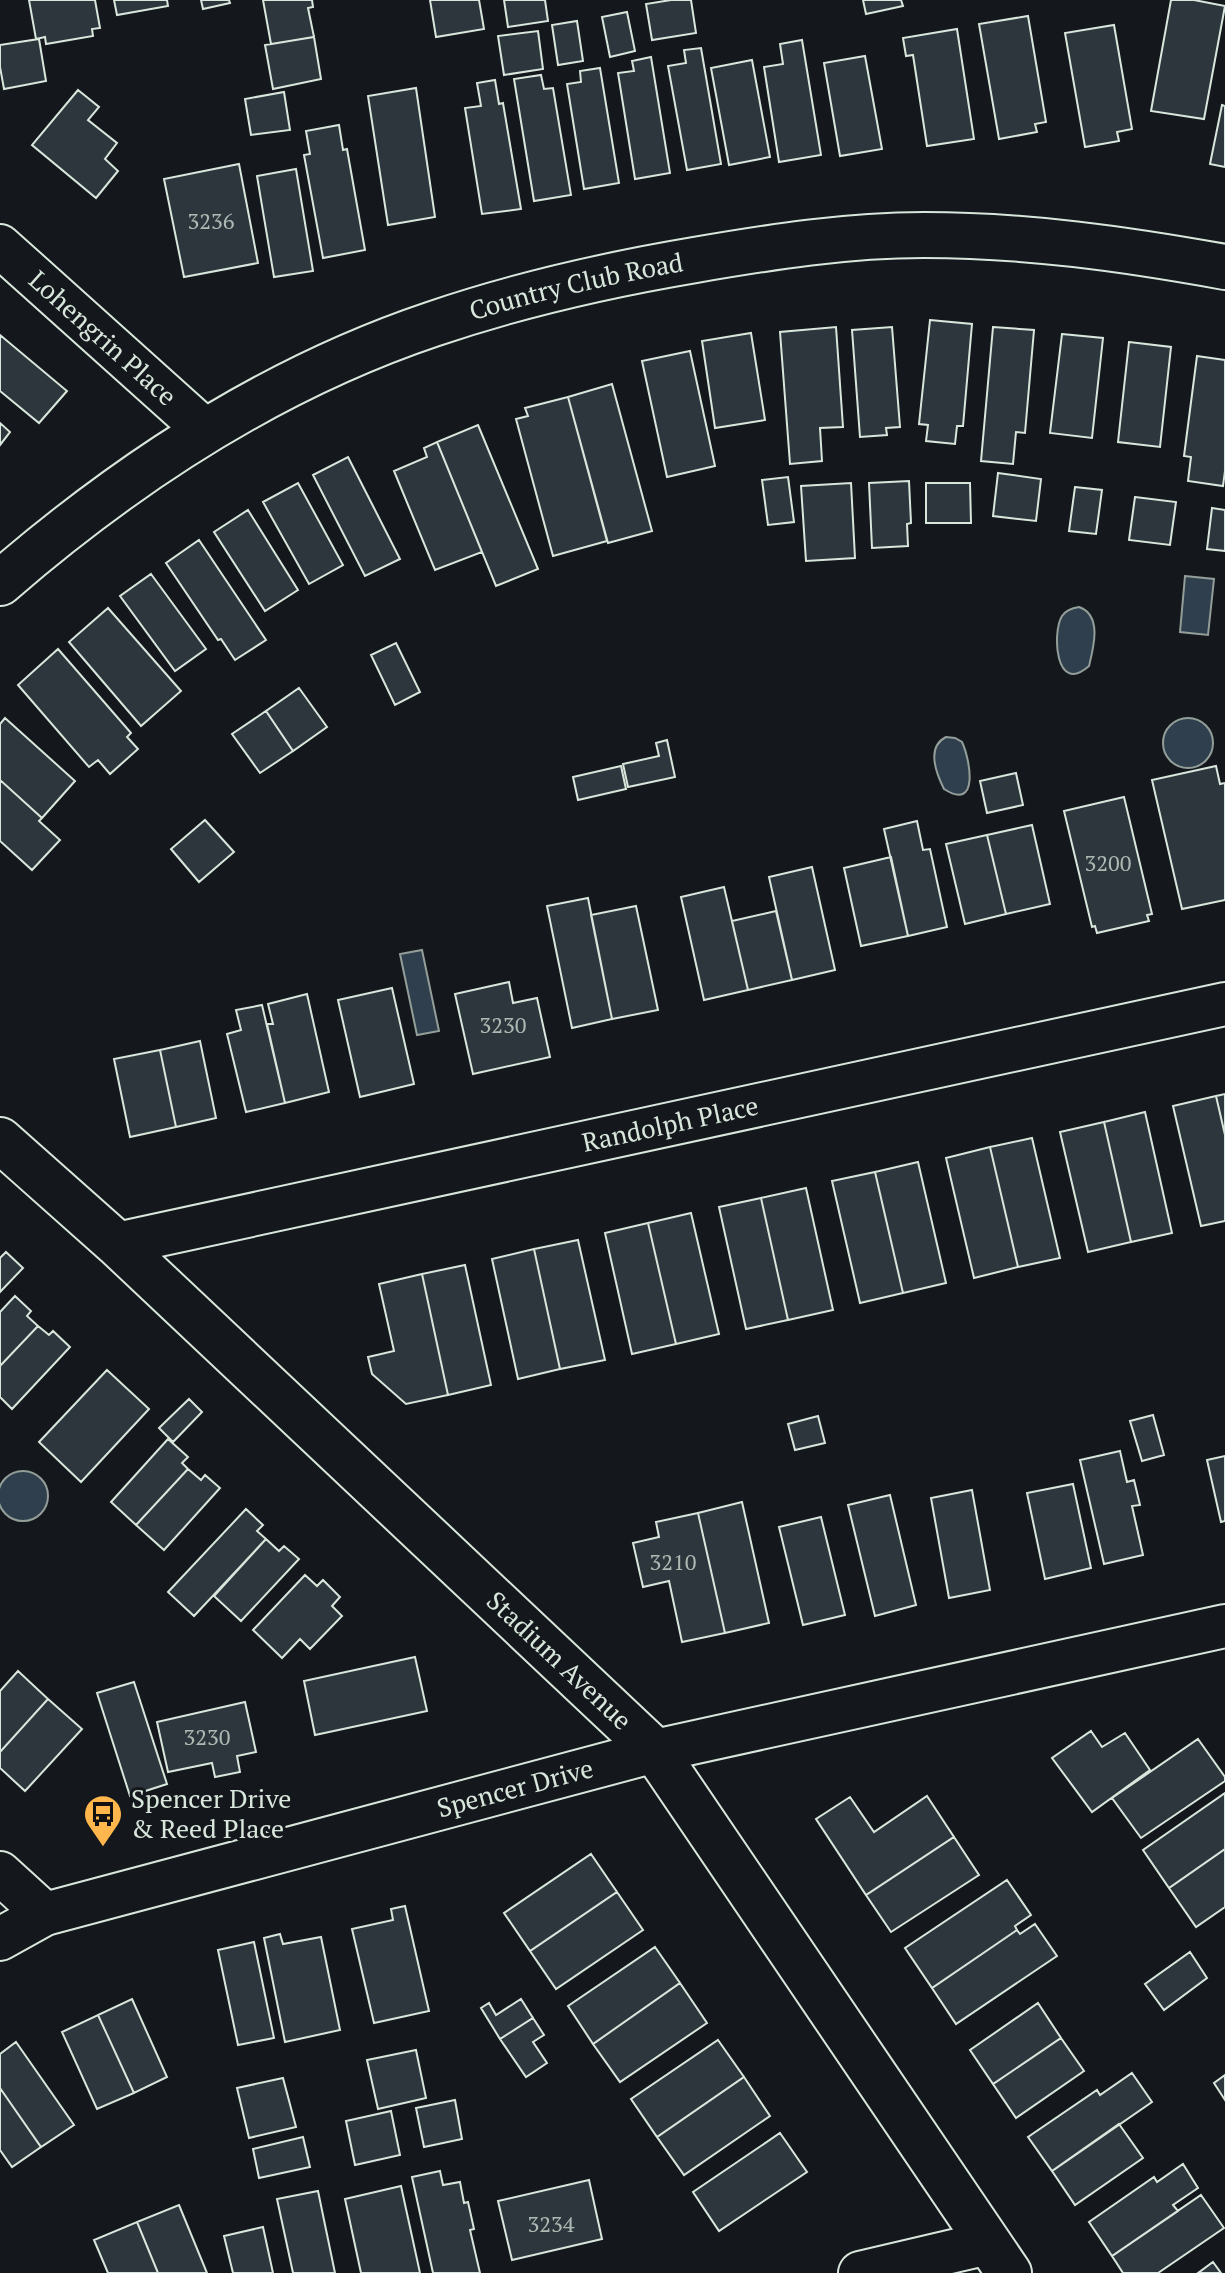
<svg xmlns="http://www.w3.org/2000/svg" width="1225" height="2273" font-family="'PT Serif',serif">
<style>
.water{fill:#2f3f4d;stroke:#939e99;stroke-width:2}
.building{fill:#2c363c;stroke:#d8e6dc;stroke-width:2}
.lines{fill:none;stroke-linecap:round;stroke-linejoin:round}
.minor-casing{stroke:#d8e6dc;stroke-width:46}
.tertiary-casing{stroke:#d8e6dc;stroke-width:48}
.minor{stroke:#14181c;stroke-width:42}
.tertiary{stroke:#14181c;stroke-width:44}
.labels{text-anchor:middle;stroke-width:6;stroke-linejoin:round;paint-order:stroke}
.number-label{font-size:22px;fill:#adbab4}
.street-label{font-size:26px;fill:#d8e6dc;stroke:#14181c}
.poi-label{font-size:26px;fill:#d8e6dc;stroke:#14181c;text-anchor:start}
</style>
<rect width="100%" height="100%" fill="#14181c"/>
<path class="water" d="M1185 576 1214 579 1208 635 1180 632Z
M1079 607C1102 615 1094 646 1089 666 1055 696 1052 632 1062 616 1066 610 1072 608 1079 607Z
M1163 743a25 25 0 1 1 50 0a25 25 0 1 1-50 0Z
M946 737 955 738 962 742C970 759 980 812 944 789 936 773 926 747 946 737Z
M422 950 439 1031 417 1035 400 954Z
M-2 1496a25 25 0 1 1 50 0a25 25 0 1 1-50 0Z"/>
<path class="building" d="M29 0H95L100 28 92 29 93 36 46 44 45 37 36 39Z
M114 0H167L168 6 117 15Z
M201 0H229L230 3 203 9Z
M263 0H312L313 7 308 8 314 37 271 44Z
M430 0H479L484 29 436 37Z
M504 0H545L548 21 508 27Z
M671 0H691L696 33 652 40 646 4Z
M863 0H901L903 6 866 14Z
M1171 0H1194L1225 6 1204 119 1151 111Z
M627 12 635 51 610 57 602 17Z
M1028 16 1046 122 1035 124 1037 132 999 139 979 24Z
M577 21 583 61 558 65 552 25Z
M1114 25 1132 129 1117 132 1119 141 1085 147 1065 33Z
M957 29 974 139 927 146 913 55 906 56 903 38Z
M538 31 543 69 504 75 498 36Z
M314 37 321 79 273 89 265 45Z
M39 39 46 81 4 89 0 67V45Z
M802 40 821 155 779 162 764 67 783 64 780 44Z
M701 48 721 164 687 170 668 66 686 63 684 50Z
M865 56 882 149 840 156 824 63Z
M651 57 670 173 635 179 618 73 634 71 632 61Z
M752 60 770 157 729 165 711 68Z
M600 68 619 183 584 189 567 84 581 82 580 71Z
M541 75 544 89 553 88 571 195 534 201 514 79Z
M495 80 499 104 503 103 521 209 482 214 465 108 481 106 477 83Z
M416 88 435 217 388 225 368 96Z
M78 90 99 107 88 120 117 143 105 159 118 171 96 198 32 145Z
M284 92 290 130 251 135 245 99Z
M1222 105 1225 106V167L1210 164Z
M339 125 343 150 347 149 365 250 323 258 304 155 310 154 306 131Z
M239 164 258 263 184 277 164 179Z
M296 169 313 271 274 277 257 176Z
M930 320 972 324 963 426H957L955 444 926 441 928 425 919 424Z
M836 327 843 427 820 428 822 461 790 464 780 332Z
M892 327 900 427 886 428 887 435 860 437 852 330Z
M993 327 1034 330 1025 433 1016 432 1013 464 981 461Z
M751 333 765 420 715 428 702 341Z
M1062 334 1103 338 1092 438 1050 433Z
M0 335 67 391 39 423 0 391Z
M1129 342 1171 347 1160 447 1118 442Z
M690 351 715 466 667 477 642 361Z
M1197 356 1225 360V471L1223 486 1188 481 1191 457 1184 456Z
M612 384 652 531 608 543 568 397Z
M568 397 607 541 553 556 516 419 528 416 525 408Z
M0 423 10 432 0 445Z
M478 425 538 569 496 586 437 442Z
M437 442 482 552 435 570 394 471 427 457 424 448Z
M348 457 400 559 365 576 313 475Z
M998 473 1041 479 1036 521 993 516Z
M788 477 794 522 768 525 762 480Z
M909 481 911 523 907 524 908 546 872 548 869 483Z
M298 483 343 565 309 584 263 502Z
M851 483 855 558 806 561 801 486Z
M926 483H970L971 523H926Z
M1075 487 1102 490 1096 534 1069 531Z
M1135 497 1176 502 1170 545 1129 540Z
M1212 508 1225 510V551L1207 549Z
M248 510 298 590 265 611 214 532Z
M199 540 266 640 235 660 221 639 218 640 166 563Z
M151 574 206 649 175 671 120 596Z
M108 608 181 691 141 726 69 642Z
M396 643 420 692 395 705 371 655Z
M58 649 131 733 127 737 138 749 110 774 98 760 89 767 18 685Z
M299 688 327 727 293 751 266 711Z
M266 711 293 751 260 773 232 734Z
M5 718 75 781 42 818 0 780V724Z
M667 740 675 777 628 787 623 764 659 756 656 743Z
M621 766 626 789 578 800 573 777Z
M1216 766 1220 784 1225 783V900L1182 909 1152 780Z
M1016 773 1023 805 987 813 980 781Z
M0 780 42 818 39 821 60 840 32 870 0 841Z
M1124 797 1152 914 1147 915 1149 921 1097 933 1095 926 1092 927 1064 811Z
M205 820 234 852 199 882 171 849Z
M917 821 923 850 930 849 947 927 908 936 884 829Z
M1032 825 1050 904 1006 914 987 835Z
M987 835 1006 914 965 924 946 844Z
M891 857 908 936 861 946 844 868Z
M812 867 835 970 792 980 769 877Z
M724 887 748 990 704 1000 681 897Z
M588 898 612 1019 572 1028 547 906Z
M636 906 658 1010 612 1019 591 915Z
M776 911 792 980 748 990 732 921Z
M509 982 513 1003 537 998 550 1057 473 1074 455 994Z
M392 988 414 1084 360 1097 338 1000Z
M307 994 329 1092 285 1103 267 1024H273L268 1004Z
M262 1005 285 1103 246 1112 227 1034 241 1030 236 1010Z
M200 1041 216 1118 176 1127 160 1050Z
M160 1050 176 1127 130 1137 114 1059Z
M1225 1094V1135L1216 1096Z
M1216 1096 1225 1135V1221L1201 1226 1173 1106Z
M1145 1112 1172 1233 1131 1242 1104 1122Z
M1104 1122 1131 1242 1088 1252 1060 1132Z
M1032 1138 1060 1258 1018 1267 990 1147Z
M990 1147 1018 1267 974 1278 946 1158Z
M918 1162 946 1283 903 1293 875 1172Z
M875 1172 903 1293 860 1303 832 1181Z
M806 1188 833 1310 788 1320 761 1198Z
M761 1198 788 1320 746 1329 719 1207Z
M691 1213 719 1334 676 1344 648 1223Z
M648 1223 676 1344 632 1354 605 1233Z
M578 1240 605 1360 560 1369 534 1249Z
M534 1249 560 1369 518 1379 492 1259Z
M6 1252 23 1268 0 1292V1258Z
M465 1265 491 1385 448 1395 422 1274Z
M422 1274 448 1395 406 1404 372 1374 368 1357 394 1351 379 1284Z
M15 1296 31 1311 27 1316 38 1326 0 1366V1312Z
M38 1326 49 1335 53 1331 70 1347 12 1409 0 1397V1366Z
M107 1370 149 1409 81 1482 39 1442Z
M189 1399 202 1412 173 1442 159 1428Z
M1153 1415 1164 1455 1142 1461 1130 1421Z
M818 1416 825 1443 795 1450 788 1424Z
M168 1439 188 1457 182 1463 188 1469 136 1525 111 1502Z
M1120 1451 1127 1482 1134 1480 1140 1505 1132 1506 1143 1555 1104 1564 1080 1460Z
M1225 1456V1521L1221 1522 1207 1460Z
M188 1469 201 1480 205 1475 220 1488 164 1550 136 1525Z
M1073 1484 1091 1568 1045 1579 1027 1493Z
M972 1490 990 1590 949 1598 931 1498Z
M890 1495 916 1605 875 1616 848 1505Z
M742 1502 769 1623 725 1633 698 1513Z
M246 1509 263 1525 257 1531 266 1539 194 1616 168 1592Z
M698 1513 725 1633 682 1642 669 1581 643 1587 633 1543 659 1537 656 1522Z
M821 1517 845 1615 803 1625 779 1527Z
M266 1539 279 1551 284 1546 299 1559 241 1621 214 1596Z
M305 1575 317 1586 323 1580 340 1597 332 1606 342 1616 310 1649 300 1639 282 1658 253 1630Z
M415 1657 427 1711 315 1735 304 1681Z
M18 1671 48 1699 0 1752V1691Z
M134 1682 167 1784 130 1796 97 1693Z
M48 1699 82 1729 25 1791 0 1768V1752Z
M245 1702 256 1752 237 1756 240 1772 215 1777 212 1763 168 1772 157 1722Z
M1091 1731 1102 1747 1125 1733 1150 1770 1092 1812 1052 1758Z
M1198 1739 1225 1777V1781L1141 1838 1112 1798Z
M1225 1793V1849L1169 1888 1143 1850Z
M927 1796 954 1837 866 1895 816 1819 850 1797 874 1832Z
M954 1837 979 1875 891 1932 866 1895Z
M1225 1849V1907L1196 1927 1169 1888Z
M591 1854 617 1892 530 1951 504 1913Z
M1007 1880 1031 1915 1015 1926 1017 1930 932 1988 905 1948Z
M617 1892 643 1930 556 1989 530 1951Z
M405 1906 429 2011 374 2023 352 1929 393 1920 391 1909Z
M1035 1924 1057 1956 956 2024 932 1988 1017 1930 1020 1934Z
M280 1934 283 1944 321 1937 340 2030 285 2042 264 1938Z
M254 1942 274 2038 238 2045 218 1950Z
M655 1947 680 1983 593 2044 568 2006Z
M1190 1952 1207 1978 1164 2010 1145 1984Z
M680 1983 707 2023 620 2082 593 2044Z
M132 1999 167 2077 134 2093 98 2015Z
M521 1999 533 2018 500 2039 481 2008 489 2003 496 2015Z
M1038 2003 1061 2038 993 2084 970 2050Z
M98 2015 134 2093 97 2109 62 2032Z
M533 2018 544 2035 533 2042 547 2063 526 2077 500 2039Z
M1061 2038 1084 2071 1016 2118 993 2084Z
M718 2040 744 2077 657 2137 631 2099Z
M16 2042 74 2125 41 2147 0 2088V2054Z
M416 2050 426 2098 378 2109 367 2060Z
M1132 2073 1152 2102 1052 2171 1028 2137 1097 2090 1100 2095Z
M1225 2075V2100L1214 2083Z
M744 2077 770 2116 684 2175 657 2137Z
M283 2078 296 2127 249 2138 237 2088Z
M0 2088 41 2147 12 2167 0 2150Z
M455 2100 462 2139 424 2147 416 2108Z
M391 2111 400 2155 355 2165 346 2121Z
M1119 2124 1143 2158 1075 2205 1052 2171Z
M780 2133 807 2172 719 2231 693 2192Z
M303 2137 310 2167 259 2178 253 2149Z
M1183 2164 1198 2188 1173 2205 1178 2211 1112 2256 1089 2222 1154 2177 1157 2182Z
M440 2171 443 2185 460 2182 464 2203 468 2202 474 2229 470 2230 480 2273H433L412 2177Z
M589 2180 602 2239 512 2260 498 2201Z
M401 2186 420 2273H361L345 2199Z
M318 2191 335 2273H293L277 2199Z
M1201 2195 1224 2228 1158 2273H1123L1112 2256Z
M179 2205 207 2273H158L137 2222Z
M137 2222 158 2273H108L94 2240Z
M263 2227 273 2273H233L224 2236Z
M1213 2262 1221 2273H1198Z"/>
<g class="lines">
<defs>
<g id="minor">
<path id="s1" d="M0 246 206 431"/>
<path id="s2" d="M117 1244 1225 1004"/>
<path d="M0 1873 45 1914"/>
<path id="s3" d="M0 1939 45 1914 655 1751 1225 1626"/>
<path d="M860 2273 988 2243"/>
</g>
<g id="tertiary">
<path id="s4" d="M0 583C127 473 272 378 433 324 518 295 606 275 695 260 771 247 847 235 924 235 1026 235 1125 249 1225 267"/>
<path id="s5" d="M0 1140 117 1244 655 1751 1009 2273"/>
</g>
</defs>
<use href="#minor" class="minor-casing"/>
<use href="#tertiary" class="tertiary-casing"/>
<use href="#minor" class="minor"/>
<use href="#tertiary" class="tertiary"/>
</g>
<defs>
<symbol id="bus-pin" viewBox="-11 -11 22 30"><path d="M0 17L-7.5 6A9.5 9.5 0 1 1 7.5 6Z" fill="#ffb74d" stroke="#14181c"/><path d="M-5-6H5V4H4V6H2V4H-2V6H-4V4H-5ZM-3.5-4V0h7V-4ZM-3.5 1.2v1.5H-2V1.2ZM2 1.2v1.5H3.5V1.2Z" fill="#111"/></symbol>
</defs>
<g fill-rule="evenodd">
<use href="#bus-pin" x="81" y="1792" width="44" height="60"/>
</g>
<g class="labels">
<g class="number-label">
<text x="211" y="229">3236</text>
<text x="1108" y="871">3200</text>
<text x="503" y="1033">3230</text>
<text x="673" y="1570">3210</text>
<text x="207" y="1745">3230</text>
<text x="551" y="2232">3234</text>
</g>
<g class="street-label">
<text dy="9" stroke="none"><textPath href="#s4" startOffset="656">Country Club Road</textPath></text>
<text dy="9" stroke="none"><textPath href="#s1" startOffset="138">Lohengrin Place</textPath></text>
<text dy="9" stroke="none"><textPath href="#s2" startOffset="566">Randolph Place</textPath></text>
<text dy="9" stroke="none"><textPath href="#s5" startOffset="764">Stadium Avenue</textPath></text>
<text dy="9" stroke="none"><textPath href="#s3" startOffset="538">Spencer Drive</textPath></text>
</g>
<g class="poi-label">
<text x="131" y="1808">Spencer Drive<tspan x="131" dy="30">&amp; Reed Place</tspan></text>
</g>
</g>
</svg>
